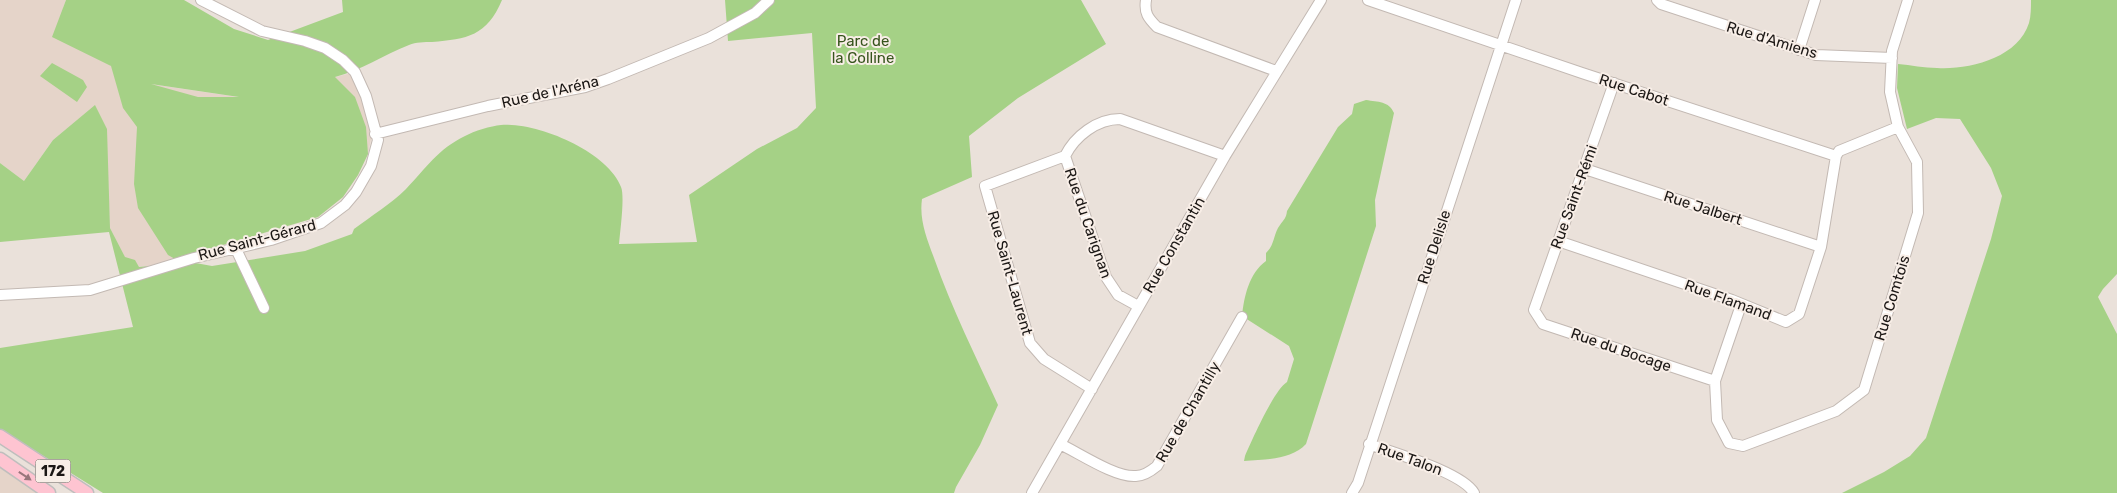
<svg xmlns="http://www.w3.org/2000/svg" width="2117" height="493" font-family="Rubik,sans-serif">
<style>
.built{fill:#e5d4c9}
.green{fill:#a5d186;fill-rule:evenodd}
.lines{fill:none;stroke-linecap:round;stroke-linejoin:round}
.minor-casing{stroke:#c3b9b3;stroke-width:12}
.major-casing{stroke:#bfbebd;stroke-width:15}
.minor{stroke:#fff;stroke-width:10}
.major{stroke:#fec4d1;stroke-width:12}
.oneway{fill:#98767c}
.labels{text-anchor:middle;stroke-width:4;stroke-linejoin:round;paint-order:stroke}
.shield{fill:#f8eee7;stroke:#5d5854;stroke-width:1}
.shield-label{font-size:14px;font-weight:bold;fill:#1b1715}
.street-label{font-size:15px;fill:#1b1715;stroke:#f8eee7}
.park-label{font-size:15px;fill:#36541c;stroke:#f8eee7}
</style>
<rect width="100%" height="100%" fill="#eae1da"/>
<path class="built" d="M0 0H66L63 8 111 66 137 82 251 99 355 72 373 129 368 154 358 175 343 197 318 217 157 265 138 267 125 258 110 228 108 179 95 106 53 140 24 181 0 163Z
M0 464 41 493H0Z"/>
<path class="green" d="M66 0H184L234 29 268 40 343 12 342 0H502C487 36 467 39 432 42 424 42 416 42 409 45 383 55 362 70 335 77L355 97 366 127 368 154 358 175 343 197 318 217 175 259 168 255 138 208 134 184 137 127 123 108 111 66 52 37ZM151 84 239 97H240H198Z
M725 0H1081L1106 44 1018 98 969 136 972 177 922 199C919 220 927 239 934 258 952 309 976 357 998 405L980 445 956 487 954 493H103L0 429V348L133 327 109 232 0 242V163L24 181 53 140 95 105 107 129 110 228 125 257 135 260 139 267 190 262 212 266 305 251 352 234 354 229C371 216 391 204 406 189 426 168 438 149 465 136 474 131 491 126 501 125 538 122 608 152 621 187 625 196 620 232 619 244L697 242 689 195 757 149 797 128 816 108 812 33 728 41Z
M2031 0H2117V274L2103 289 2098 297 2117 334V493H1842L1884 472 1910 456 1926 438 1991 239 2002 196 1991 168 1960 119 1936 118 1907 129 1897 88 1898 64C1911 65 1924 68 1937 68 1969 70 2018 58 2029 23 2031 16 2031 7 2031 0Z
M52 63 83 80 87 87 77 102 40 76Z
M1366 100C1378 102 1389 101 1394 113L1375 200 1376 226 1306 444C1291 460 1266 459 1244 461L1245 456C1252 440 1274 390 1287 382L1294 359 1289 346 1242 316C1244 297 1249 273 1266 261V253C1275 245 1273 234 1280 225 1284 219 1286 219 1287 211L1338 127 1352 114 1354 104Z"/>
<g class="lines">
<defs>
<path id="minor" d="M1146 0C1144 13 1148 18 1157 27L1276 71
M1368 0 1582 73 1836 156
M1657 0 1661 4 1816 55 1892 58
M1799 50 1815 0
M1614 83 1534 310 1543 324 1715 381
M375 134 488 106 585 87 608 79 709 38 755 13 769 0
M1065 156 985 186 1030 343 1044 359 1092 389
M1065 156C1075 136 1097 119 1120 119L1225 156
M1065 156 1106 277 1118 295 1138 306
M1836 156 1839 151 1898 127
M1585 169 1821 247
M1558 241 1732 300 1786 322 1799 314 1821 247 1836 156
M235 247 264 308
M0 295 90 290 194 258 271 240 321 223 345 205 356 192 371 166 378 140 366 96 355 72 343 60 325 48 305 41 262 31 201 0
M1741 305 1715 381 1717 420 1729 443 1743 446 1836 411 1864 390 1918 213 1917 162 1898 127 1890 92 1892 51 1908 0
M1060 444C1079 453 1116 478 1136 476 1144 476 1151 471 1157 466L1242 317
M1369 444C1393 453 1462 472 1474 493
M1032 493 1225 156 1321 0
M1352 493 1358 483 1516 0"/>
<path id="major" d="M0 436 87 493
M0 459 49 493"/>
</defs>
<use href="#minor" class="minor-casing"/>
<use href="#major" class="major-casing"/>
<use href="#minor" class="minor"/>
<use href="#major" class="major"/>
</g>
<defs><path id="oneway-solid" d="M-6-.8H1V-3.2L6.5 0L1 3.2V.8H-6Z" transform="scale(1.25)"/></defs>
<use class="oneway" href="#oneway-solid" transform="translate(25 476) rotate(34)"/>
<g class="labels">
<rect class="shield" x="35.5" y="459.5" width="35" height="23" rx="4"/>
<g class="shield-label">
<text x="53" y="476">172</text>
</g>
<g class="street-label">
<text transform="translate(1772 40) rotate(17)" y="5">Rue d'Amiens</text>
<text transform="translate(1634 90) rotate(18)" y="5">Rue Cabot</text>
<text transform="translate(550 92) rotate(-13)" y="5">Rue de l'Aréna</text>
<text transform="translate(1574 197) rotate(-70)" y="5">Rue Saint-Rémi</text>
<text transform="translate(1703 208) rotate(18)" y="5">Rue Jalbert</text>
<text transform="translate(1088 223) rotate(71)" y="5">Rue du Carignan</text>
<text transform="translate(257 240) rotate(-15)" y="5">Rue Saint-Gérard</text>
<text transform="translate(1174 245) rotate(-60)" y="5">Rue Constantin</text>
<text transform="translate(1434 247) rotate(-72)" y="5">Rue Delisle</text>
<text transform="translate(1010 273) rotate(74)" y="5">Rue Saint-Laurent</text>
<text transform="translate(1892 298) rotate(-73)" y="5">Rue Comtois</text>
<text transform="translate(1728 300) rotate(20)" y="5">Rue Flamand</text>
<text transform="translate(1621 350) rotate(19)" y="5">Rue du Bocage</text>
<text transform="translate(1188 412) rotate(-60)" y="5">Rue de Chantilly</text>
<text transform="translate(1410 459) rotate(20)" y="5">Rue Talon</text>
</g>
<g class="park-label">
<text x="863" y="46">Parc de<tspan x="863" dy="17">la Colline</tspan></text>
</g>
</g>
</svg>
